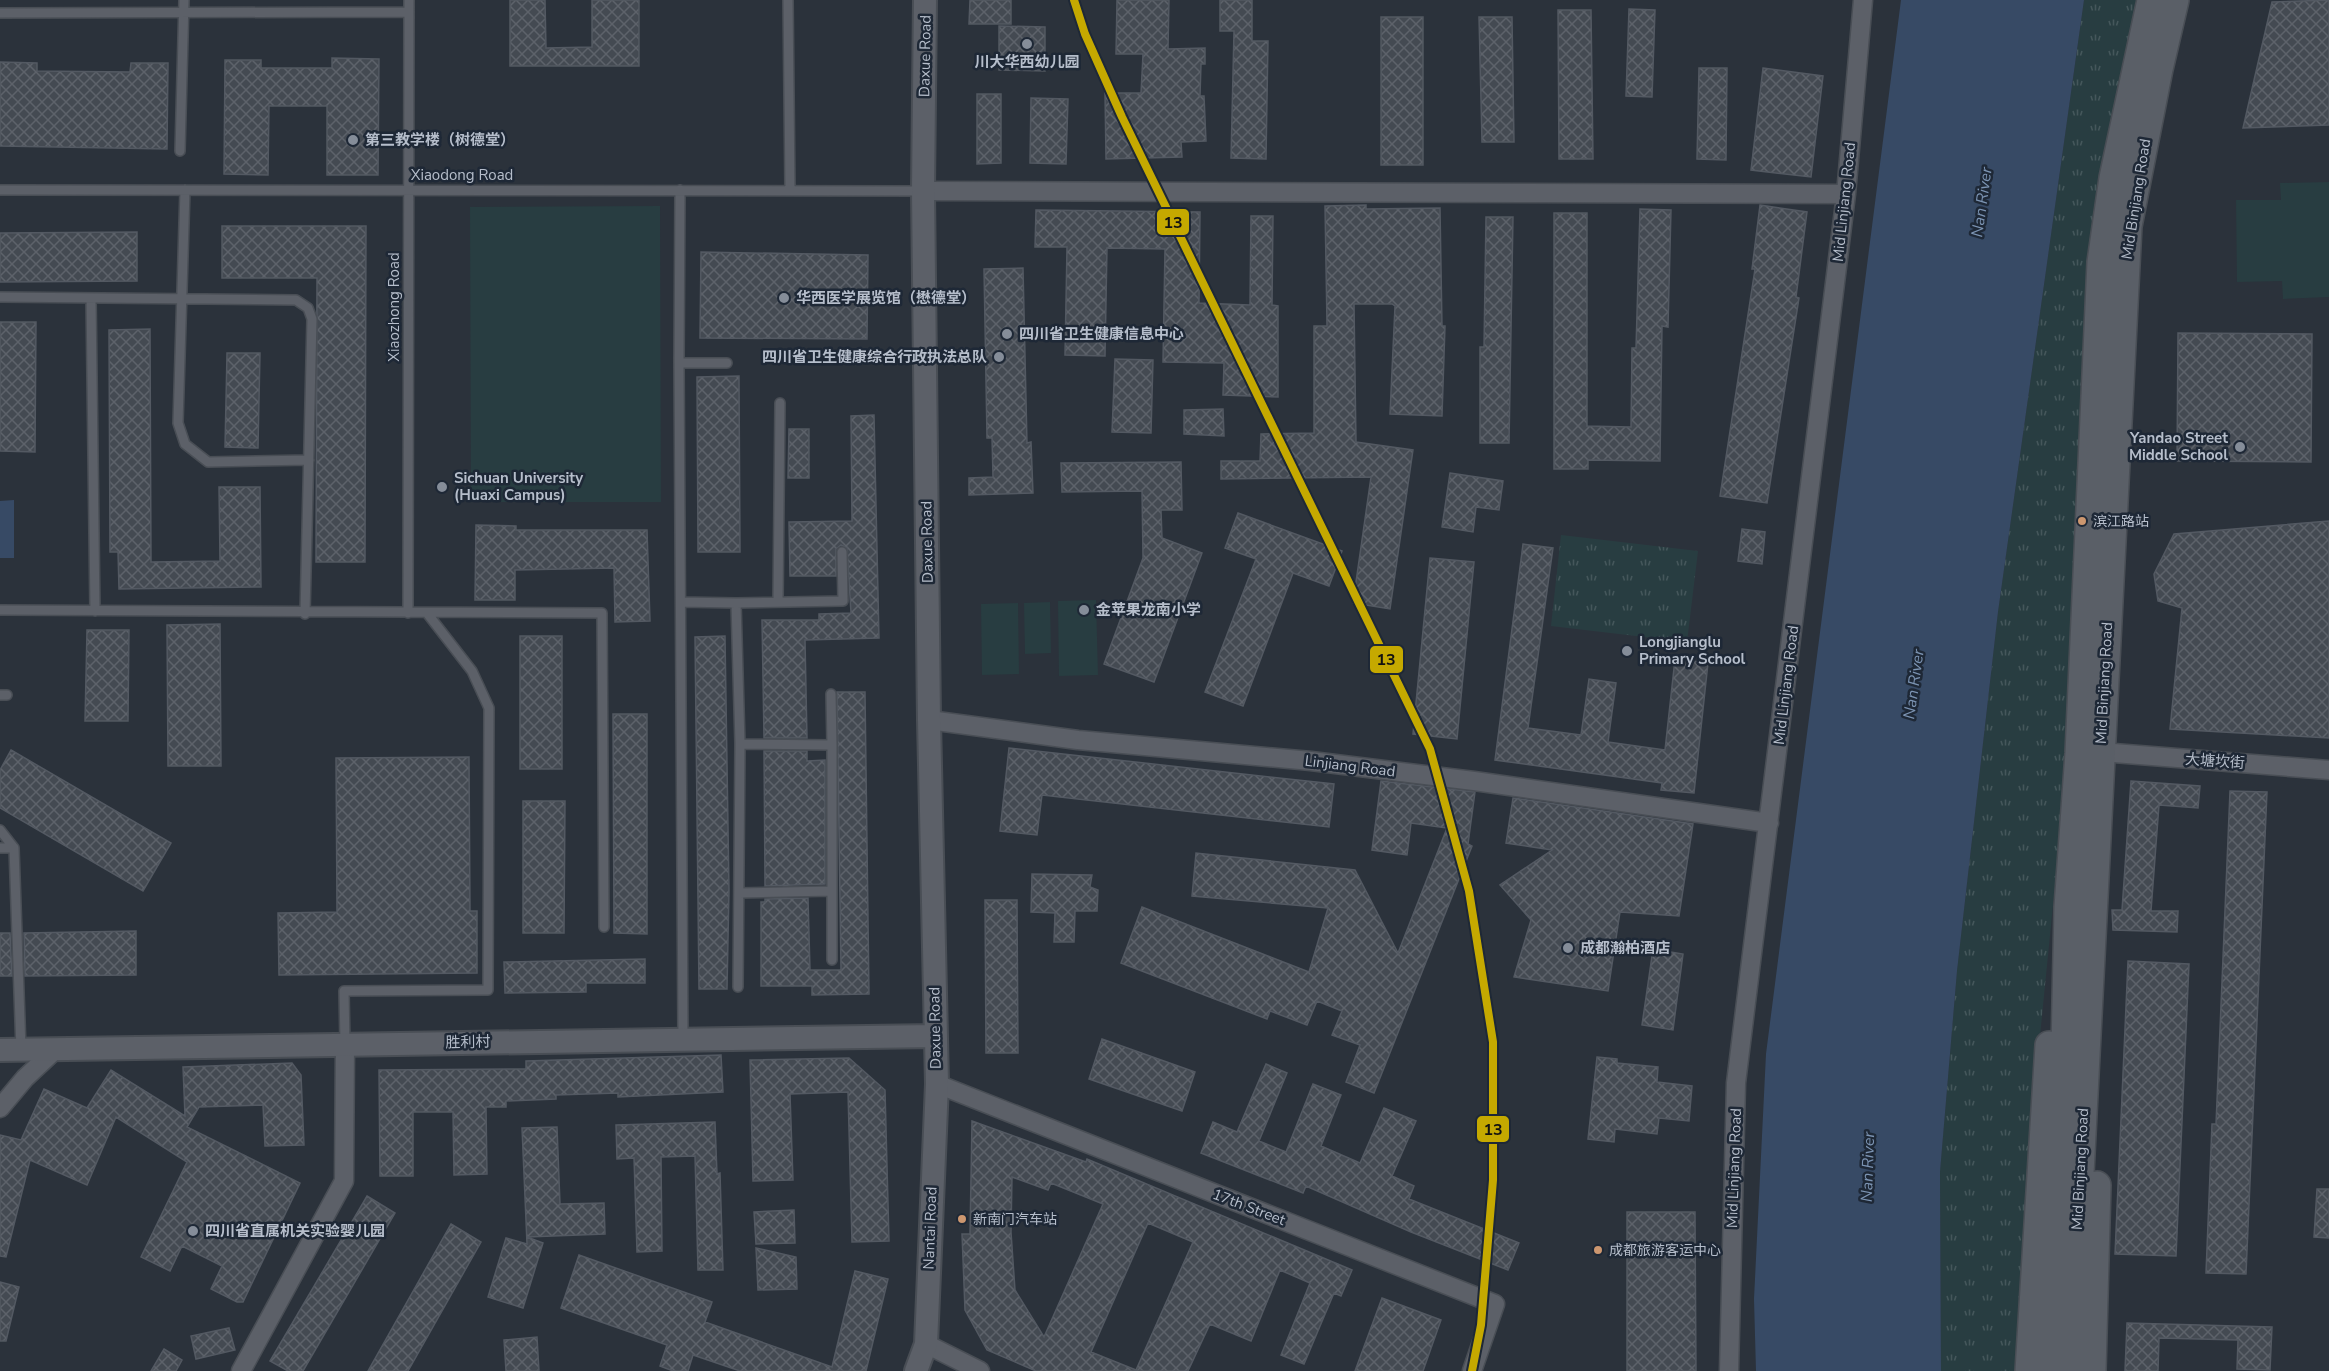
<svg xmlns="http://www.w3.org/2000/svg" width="2329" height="1371" font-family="'Nunito Sans','Noto Sans SC',sans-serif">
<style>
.park{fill:url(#park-tufts)}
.pitch{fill:#283d41}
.water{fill:#374a65}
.building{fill:url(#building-cross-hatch);stroke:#535962;stroke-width:1.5;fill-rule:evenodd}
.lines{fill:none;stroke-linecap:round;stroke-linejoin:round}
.service-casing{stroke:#494e55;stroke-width:12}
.minor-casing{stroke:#494e55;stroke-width:21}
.tertiary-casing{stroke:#494e55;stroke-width:26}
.secondary-casing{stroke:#494e55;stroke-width:30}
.service{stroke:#5c6068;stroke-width:9}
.minor{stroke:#5c6068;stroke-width:18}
.tertiary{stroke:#5c6068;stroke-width:22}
.secondary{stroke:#5a5f67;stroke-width:27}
.metro-1-casing{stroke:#1e2836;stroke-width:12}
.metro-1{stroke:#c5a900;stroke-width:8}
.poi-dot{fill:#858d99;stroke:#1e2836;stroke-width:2}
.bus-dot{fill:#cd976f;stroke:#1e2836;stroke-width:2}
.labels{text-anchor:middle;stroke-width:5;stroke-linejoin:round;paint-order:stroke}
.bus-label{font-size:14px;fill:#b6becb;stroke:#1e2836;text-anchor:start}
.street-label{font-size:15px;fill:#b6becb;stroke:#1e2836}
.poi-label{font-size:15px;font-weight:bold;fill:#b6becb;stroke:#1e2836;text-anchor:start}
.water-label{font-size:16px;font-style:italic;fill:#7c94b3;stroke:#1e2836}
.line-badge{stroke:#1e2836;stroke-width:2}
.pale-badge-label{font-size:16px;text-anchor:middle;font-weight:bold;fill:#111}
</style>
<defs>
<pattern id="park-tufts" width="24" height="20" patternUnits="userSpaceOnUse" patternTransform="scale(1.5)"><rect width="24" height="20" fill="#283d41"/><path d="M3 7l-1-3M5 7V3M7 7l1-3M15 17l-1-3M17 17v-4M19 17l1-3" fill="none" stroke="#45575b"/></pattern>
<pattern id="building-cross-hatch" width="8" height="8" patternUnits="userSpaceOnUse" patternTransform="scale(1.5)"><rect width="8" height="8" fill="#444a52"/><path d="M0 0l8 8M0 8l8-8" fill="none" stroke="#5d626a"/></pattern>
</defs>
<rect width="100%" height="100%" fill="#2b323b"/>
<path class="park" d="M2084 0H2143L2035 1086 2021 1371H1941L1940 1171 1957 971 1998 612Z
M1561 535 1698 551 1687 642 1551 626Z"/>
<path class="pitch" d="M2329 182V297L2283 299 2282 281 2237 282 2236 200H2281L2280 183Z
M660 206 661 502H471L470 207Z
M1096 600 1098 675 1059 676 1058 601Z
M1050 602 1051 653 1025 654 1024 603Z
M1018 603 1019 674 982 675 981 604Z"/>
<path class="water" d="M1901 0H2084L1998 612 1957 971 1940 1172 1941 1371H1756L1754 1299 1766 1054Z
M14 500V558H0V501Z"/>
<path class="building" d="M510 0H545L546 48 592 47V0H639V66H510Z
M970 0H1011V24H969Z
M1117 0H1169L1168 49 1205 48V64H1201L1200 96H1204L1206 141 1181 142 1182 157 1106 159 1105 93H1141L1143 54H1116Z
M1220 0H1252V41H1268L1266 159 1231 158 1234 31H1220Z
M2329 0V125L2243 128 2272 2Z
M1629 9 1655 10 1652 97 1626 96Z
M1558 10H1591L1593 159H1559Z
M1381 17H1423V165H1381Z
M1479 17H1512L1514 142H1482Z
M999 26 1045 27V71L999 70Z
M332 58 379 59 378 175H327V106H269L268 175 224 174 225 60H261V68H332Z
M0 62 37 63V71L130 72 131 63H168L167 149 0 146Z
M1699 68H1727L1726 160 1697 159Z
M1763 68 1823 76 1811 177 1751 170Z
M977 94H1001V163L977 164Z
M1031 98 1068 99 1066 164 1030 163Z
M1366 205V209L1440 208 1442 326H1445L1442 416 1390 414 1395 306 1392 304H1354L1356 442 1413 450 1390 609 1353 603 1371 477 1221 479V461H1260L1261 434 1314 433V326H1327L1325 206Z
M1760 205 1807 212 1796 297 1799 298 1767 503 1720 496 1755 269H1752Z
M1640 209 1671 210 1668 327 1662 326 1660 461 1588 460V469H1554V213H1587V426L1631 427 1632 348H1636Z
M1036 210 1200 212 1199 303 1250 305 1251 216H1273L1272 305 1278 306V397L1223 395 1224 363 1163 362 1165 249 1107 248 1105 356 1065 355 1067 247H1035Z
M1486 217H1513L1509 443H1480V347H1484Z
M222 226H366L365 562H316L317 278H222Z
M137 232V281L0 282V233Z
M701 252 868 255 867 339 700 338Z
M1023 268 1027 443 1031 442 1033 493 969 495V478L993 477 992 438H987L984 269Z
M0 322H36L35 452 0 451Z
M150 329 151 562 220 561 219 487H260L261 587 119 589 118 552H110L109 330Z
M2178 333 2312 334 2311 462 2177 461Z
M227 353H260L258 448 225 447Z
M1115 359 1153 360 1151 433 1112 432Z
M739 376 740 552H698L697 377Z
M1223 409 1224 436 1184 434V410Z
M874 415 879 638 805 640 807 738H764L762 620H819V614L851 613 847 548 841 545 836 549V576H790L789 522 852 521 851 416Z
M789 429H809V478H788Z
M1181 462 1182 510H1161L1162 538 1202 553 1154 682 1104 664 1143 558 1142 491 1062 492 1061 463Z
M1450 473 1503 481 1499 510 1476 507 1473 532 1442 527Z
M1238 513 1342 551 1329 586 1293 573 1243 706 1205 692 1256 559 1225 548Z
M2329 521V738L2170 729 2182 608 2158 601 2154 574 2174 534Z
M476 525 516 526V530H647L650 621 615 622 614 568 515 570V600H475Z
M1742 529 1765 532 1762 564 1738 561Z
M1523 544 1553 548 1528 728 1581 735 1589 679 1616 683 1608 742 1665 750 1675 659 1708 663 1694 793 1661 790 1662 783 1495 760Z
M1430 558 1474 562 1457 739 1413 734Z
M220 624 221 766H168L167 625Z
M87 630H129L128 721H85Z
M520 636H562V769H520Z
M725 636 729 890 727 989H699L695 637Z
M837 692H865L869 994 812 995V986H761V902H765V899L808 898 810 970H841Z
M613 714H647V934L614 933Z
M1009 748 1334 784 1329 827 1042 795 1037 835 1000 831Z
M11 750 171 843 143 891 0 808V770Z
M764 751H807V761L825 760V884L765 886Z
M469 757 470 911H477V973L279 975 278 913 337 912 336 758Z
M1381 781 1475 792 1468 844 1472 846 1374 1093 1346 1082 1360 1045 1332 1035 1342 1011 1317 1001 1307 1025 1270 1011 1267 1019 1121 963 1142 907 1309 972 1328 908 1192 896 1196 853 1355 870 1398 953 1447 828 1411 823 1407 855 1372 850Z
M2131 781 2200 786 2198 808 2159 805 2151 911H2178L2177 932 2113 930 2112 910H2122Z
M2230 791 2267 792 2246 1274 2206 1273 2212 1124H2216Z
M1513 798 1693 824 1679 916 1620 912 1608 991 1514 977 1531 920 1500 885 1552 850 1506 843Z
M523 801H565L564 933H523Z
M1032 874 1092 875 1090 887 1098 890 1097 911H1075L1074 942H1054L1055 913 1031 912Z
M985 900H1017L1018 1053H986Z
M136 931V975L25 976 24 933Z
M0 933H10L12 976H0Z
M1653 949 1683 954 1673 1030 1642 1025Z
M645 959V983H586V992L505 993 504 962Z
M2128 961 2189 964 2176 1256 2115 1254Z
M1102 1039 1195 1072 1182 1111 1089 1079Z
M721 1055 723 1092 618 1097V1093L556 1095V1099L506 1101V1107H486L487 1174 454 1175 453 1112H413V1176H380L379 1070 526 1069V1061Z
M1597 1057 1617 1059V1063L1658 1067 1657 1082 1692 1086 1689 1121 1659 1118 1657 1134 1615 1129 1614 1142 1588 1139Z
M849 1058 885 1090 889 1241 852 1242 848 1092 790 1094 793 1180 753 1181 750 1060Z
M292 1063 301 1075 304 1145 265 1146 263 1105 199 1107 187 1127 300 1183 243 1302H237L211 1289 222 1266 182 1246 170 1271 141 1257 187 1162 116 1117 87 1185 30 1160 6 1257 0 1256V1135L21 1140 44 1089 87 1108 111 1070 185 1116 183 1067Z
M1266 1064 1287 1073 1259 1141 1286 1152 1313 1084 1341 1095 1321 1146 1360 1163 1384 1108 1416 1121 1392 1176 1414 1186 1409 1199 1519 1243 1508 1270 1411 1232 1306 1186 1303 1193 1201 1153 1213 1122 1237 1132Z
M972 1121 1086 1162 1087 1159 1352 1270 1341 1296 1334 1293 1304 1364 1281 1355 1310 1283 1280 1270 1251 1341 1210 1324 1188 1371H1036L987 1350 965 1310 962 1234H970ZM1012 1177 1048 1190 1051 1183 1103 1204 1044 1337 1015 1290 1011 1232ZM1148 1223 1193 1242 1136 1370 1091 1352Z
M715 1122 717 1174 720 1173 723 1270H698L695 1156 661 1157 662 1251 637 1252 634 1158 617 1159 616 1125Z
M557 1127 560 1204 604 1203 605 1234 527 1237 543 1243 523 1308 488 1297 506 1238 527 1244 522 1128Z
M2317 1189H2329V1238L2314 1237Z
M367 1196 395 1213 303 1371H288L270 1361Z
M794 1210 795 1243 756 1244 754 1212Z
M1627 1212H1695L1696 1371H1627Z
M451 1224 481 1242 408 1371H368Z
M756 1248 796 1257 797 1289 758 1290Z
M579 1255 712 1302 705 1322 832 1367 855 1271 888 1279 866 1371H740L693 1355 688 1371H673L660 1366 667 1345 561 1308Z
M0 1282 19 1287 6 1341H0Z
M1382 1298 1441 1320 1423 1371H1355Z
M2127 1323 2272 1327 2270 1370 2237 1369 2238 1340 2159 1338 2158 1371H2125Z
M229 1328 235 1350 196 1359 191 1336Z
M537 1337 539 1371H506L504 1340Z
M164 1349 182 1360 176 1371H151Z"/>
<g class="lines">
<defs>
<path id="service" d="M788 0 790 190
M0 13 409 12
M180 151 184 0
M0 190 922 191
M185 190 178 423 185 444 208 462 309 460
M0 297 296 300 308 308 312 319 305 614
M91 298 95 611
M679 363 680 190
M681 602 736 603 740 744 738 987
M778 602 780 403
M736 603 843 601 842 552
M0 610 602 613 604 927
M408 613 409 0
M0 695H7
M740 744 832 745 831 694
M832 745V960
M0 830 14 848
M0 848H14L21 1050
M739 893 831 891
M683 1039 679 363H727
M345 1044 344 991 488 990 489 708 472 671 427 613"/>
<path id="minor" d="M923 191 1846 194
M929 720 1078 740 1311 761 1474 781 1769 823
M2101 752 2329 770
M937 1084 1495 1304 1472 1371
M0 1108 25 1078 56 1049
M926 1344 980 1371
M241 1371 344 1181 345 1044
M1729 1371 1736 1083 1846 194 1863 0"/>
<path id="tertiary" d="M0 1050 935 1036
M916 1371 926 1344 937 1084 929 720 923 191 925 0"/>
<path id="secondary" d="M2029 1371 2049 1045
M2051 1371 2064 1095 2068 907 2079 753 2101 262 2113 178 2151 0
M2070 1371 2128 226 2159 69 2175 0
M2092 1371 2097 1185"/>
</defs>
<use href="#service" class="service-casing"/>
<use href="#minor" class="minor-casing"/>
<use href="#tertiary" class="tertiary-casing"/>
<use href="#secondary" class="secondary-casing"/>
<use href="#service" class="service"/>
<use href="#minor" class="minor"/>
<use href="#tertiary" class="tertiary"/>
<use href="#secondary" class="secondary"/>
<defs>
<path id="metro-1" d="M1074 0 1085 34 1122 117 1430 749 1469 891 1493 1042V1180L1481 1325 1472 1371"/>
</defs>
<use href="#metro-1" class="metro-1-casing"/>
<use href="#metro-1" class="metro-1"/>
</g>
<g class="poi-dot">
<circle cx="1027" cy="44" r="6"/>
<circle cx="353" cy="140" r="6"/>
<circle cx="784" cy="298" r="6"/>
<circle cx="1007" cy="334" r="6"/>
<circle cx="999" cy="357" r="6"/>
<circle cx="2240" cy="447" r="6"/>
<circle cx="442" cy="487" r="6"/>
<circle cx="1084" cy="610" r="6"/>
<circle cx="1627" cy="651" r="6"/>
<circle cx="1568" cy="948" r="6"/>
<circle cx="193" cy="1231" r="6"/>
</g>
<g class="bus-dot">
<circle cx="2082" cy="521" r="5"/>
<circle cx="962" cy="1219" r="5"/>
<circle cx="1598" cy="1250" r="5"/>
</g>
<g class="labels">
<g class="bus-label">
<text x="2093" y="526">滨江路站</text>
<text x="973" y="1224">新南门汽车站</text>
<text x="1609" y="1255">成都旅游客运中心</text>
</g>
<g class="street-label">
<text transform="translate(925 56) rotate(-89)" y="5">Daxue Road</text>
<text x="462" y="180">Xiaodong Road</text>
<text transform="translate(2136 199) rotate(-81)" y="5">Mid Binjiang Road</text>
<text transform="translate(1844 202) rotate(-84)" y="5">Mid Linjiang Road</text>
<text transform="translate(394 307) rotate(-90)" y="5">Xiaozhong Road</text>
<text transform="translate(927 542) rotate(-91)" y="5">Daxue Road</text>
<text transform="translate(2104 683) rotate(-87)" y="5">Mid Binjiang Road</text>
<text transform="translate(1786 685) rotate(-83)" y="5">Mid Linjiang Road</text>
<text transform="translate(2215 761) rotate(4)" y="5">大塘坎街</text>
<text transform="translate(1350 766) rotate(7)" y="5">Linjiang Road</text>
<text transform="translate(935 1028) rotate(-91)" y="5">Daxue Road</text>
<text transform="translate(468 1042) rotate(-1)" y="5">胜利村</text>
<text transform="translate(1734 1168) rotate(-88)" y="5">Mid Linjiang Road</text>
<text transform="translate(2080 1169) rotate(-87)" y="5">Mid Binjiang Road</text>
<text transform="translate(1249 1207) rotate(21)" y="5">17th Street</text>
<text transform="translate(930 1228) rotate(-88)" y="5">Nantai Road</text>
</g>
<g class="poi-label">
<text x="1027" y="67" text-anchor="middle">川大华西幼儿园</text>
<text x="365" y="145">第三教学楼（树德堂）</text>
<text x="796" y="303">华西医学展览馆（懋德堂）</text>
<text x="1019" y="339">四川省卫生健康信息中心</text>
<text x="987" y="362" text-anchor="end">四川省卫生健康综合行政执法总队</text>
<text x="2228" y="443" text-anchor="end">Yandao Street<tspan x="2228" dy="17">Middle School</tspan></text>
<text x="454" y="483">Sichuan University<tspan x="454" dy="17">(Huaxi Campus)</tspan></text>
<text x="1096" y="615">金苹果龙南小学</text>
<text x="1639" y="647">Longjianglu<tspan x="1639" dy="17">Primary School</tspan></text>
<text x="1580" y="953">成都瀚柏酒店</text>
<text x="205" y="1236">四川省直属机关实验婴儿园</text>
</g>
<g class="water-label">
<text transform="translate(1981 202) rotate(-82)" y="6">Nan River</text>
<text transform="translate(1913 684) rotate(-82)" y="6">Nan River</text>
<text transform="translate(1867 1167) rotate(-88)" y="6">Nan River</text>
</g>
</g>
<g class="line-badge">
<rect x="1156" y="208" width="34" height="28" rx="6" fill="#c5a900"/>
<rect x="1369" y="645" width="35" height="29" rx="6" fill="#c5a900"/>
<rect x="1476" y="1115" width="34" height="28" rx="6" fill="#c5a900"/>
</g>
<g class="pale-badge-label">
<text x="1173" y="228">13</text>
<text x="1386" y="665">13</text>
<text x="1493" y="1135">13</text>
</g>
</svg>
